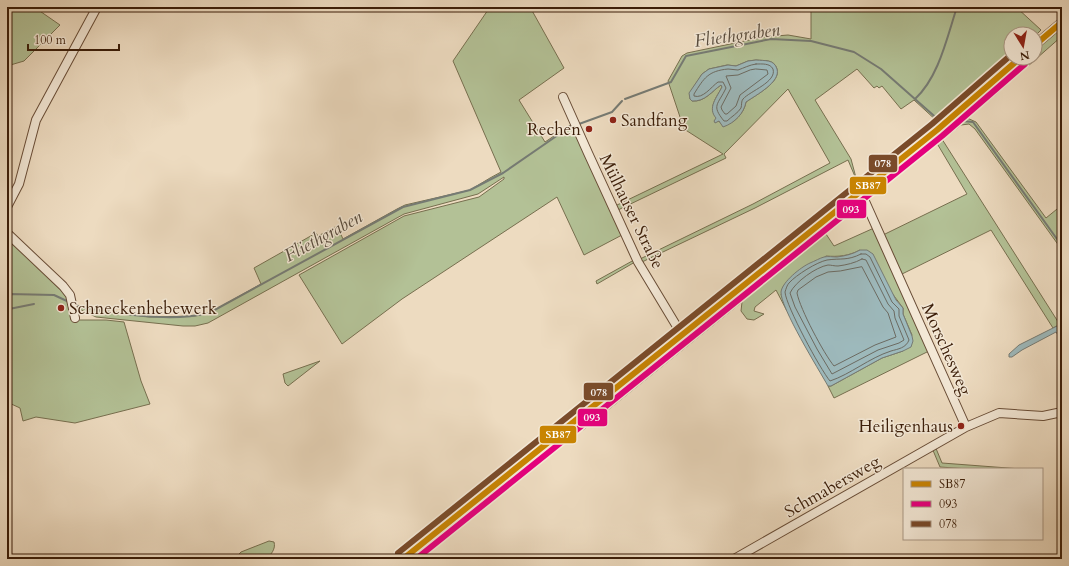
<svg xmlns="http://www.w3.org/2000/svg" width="1069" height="566" font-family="Cardo,serif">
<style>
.green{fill:#b3c196;stroke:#776f4f;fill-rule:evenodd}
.water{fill:#9db9bc;stroke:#767b74}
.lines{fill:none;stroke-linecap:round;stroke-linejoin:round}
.shore{stroke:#6c6b62;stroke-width:1}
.stream{stroke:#767b74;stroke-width:2}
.minor-casing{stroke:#684c36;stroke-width:10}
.minor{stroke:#f3e8d6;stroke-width:8}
.bus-1-casing{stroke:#f3e8d6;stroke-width:9}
.bus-2-casing{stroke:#f3e8d6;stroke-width:9}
.bus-3-casing{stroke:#f3e8d6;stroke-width:9}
.bus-1{stroke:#c88402;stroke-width:6}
.bus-2{stroke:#e5007d;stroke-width:6}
.bus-3{stroke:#7a4b2a;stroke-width:6}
.poi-dot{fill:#8f2418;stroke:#f3e8d6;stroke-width:1.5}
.labels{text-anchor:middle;stroke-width:3;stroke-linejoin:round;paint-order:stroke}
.poi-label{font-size:17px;fill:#3b1d08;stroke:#f3e8d6;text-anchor:start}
.street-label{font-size:17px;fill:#3b1d08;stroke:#f3e8d6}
.water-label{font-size:18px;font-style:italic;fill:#584c3e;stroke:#f3e8d6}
.line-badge{stroke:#f3e8d6;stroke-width:1.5}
.badge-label{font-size:11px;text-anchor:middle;font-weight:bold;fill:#fff}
</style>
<rect width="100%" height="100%" fill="#eddbc0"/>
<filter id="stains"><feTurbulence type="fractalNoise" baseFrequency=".005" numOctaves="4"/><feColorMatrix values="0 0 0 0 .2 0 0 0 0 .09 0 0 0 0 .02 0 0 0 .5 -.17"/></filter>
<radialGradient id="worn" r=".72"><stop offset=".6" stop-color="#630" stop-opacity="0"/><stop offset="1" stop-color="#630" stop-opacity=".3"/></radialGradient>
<path class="green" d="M7 7H34L60 25 24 61 7 66Z
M490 7H530L564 68 519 100 545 142 572 124 635 262 597 284 596 281 634 260 622 235 584 255 557 197 402 299 342 344 299 275 404 216 479 197 504 179V177L478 194 404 214 208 323 195 326H183L96 317 75 307 74 304 86 308 149 317 195 316 209 313 261 284 254 268 316 233 318 236 337 226 343 239 397 209 405 205 470 190 490 178 501 172 453 61Z
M811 7H1016L1041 30 1035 36V34H1011V58H1015L940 124 867 183H863L938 122 914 100 901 109 882 86 879 88 877 86 874 88 857 69 815 100 851 159 859 189 757 271 682 328 678 325 639 259 616 211 615 206 723 154 684 129 668 81 682 56 687 53 764 37 788 35 811 39ZM756 60C765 61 774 59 777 69 781 82 756 95 746 102 744 113 735 123 723 126L719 121 715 122 714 121 717 118C707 108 717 97 722 87L721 85C712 91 705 102 692 101L690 99V93L702 74 709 69 727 65 736 66 748 61ZM788 89 830 163 753 204 640 259 618 210 726 158 724 154ZM848 160 859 186 682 328 642 262 755 208Z
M1062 26V36L994 96 967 118 976 122 1046 218 1062 205V250L975 129 969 124 961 125 950 134 945 132 961 118 959 115 1025 58H1035V49Z
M940 136 1062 328V333L1057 326 1053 328 991 230 900 275 883 235 967 194 935 140Z
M857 199 861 201 824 231 834 246 874 228 929 351 834 398 828 386H831L882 358 903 351 912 335 903 314V308L860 250C849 256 838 257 826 256L781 294 787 311 776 290 755 307 754 311 764 314 754 320 747 319 741 311 742 302 583 430 582 429 419 559H408L684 339Z
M7 237 70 299 71 320H106L124 322 141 381 150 404 75 423 36 417 23 421 20 408 7 402Z
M677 332 586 408 398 559H393Z
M320 361 288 386 285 383 283 374Z
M935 446 942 463 1021 469H969L940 467 932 448Z
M269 541 274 542C276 549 271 554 267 559H240L239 554 241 552Z"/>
<path class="water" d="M756 60C765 61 774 59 777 69 781 82 756 95 746 102 744 113 735 123 723 127L719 121 715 123 714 121 716 118C707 108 717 97 722 87L721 85C712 91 705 102 692 101L690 99 689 93 702 74 709 69 728 65 736 66 748 61Z
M860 250H867L873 254 896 300 903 308V314L912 336 913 341 911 347 903 351 882 358 831 386H828C819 370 780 307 781 292 782 282 801 267 810 263 815 261 820 258 824 257 828 256 833 257 837 257 845 256 853 254 860 250Z
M1057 326 1062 333V341L1056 332 1022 350 1012 357H1009V354L1019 345Z"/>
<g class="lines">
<path class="shore" d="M756 64C762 64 770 63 773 69 777 82 750 91 743 99 741 101 742 105 741 108 738 113 731 117 727 121H724C711 105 718 105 726 88L723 82H718C711 87 703 99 694 96V94C704 78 708 71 728 69 731 69 735 70 738 70 744 68 749 65 756 64Z
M756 69 767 70 768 74 740 95 736 106 727 114H725L722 110 721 107 731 88 726 76 738 75 750 70Z
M861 254H866L870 257 892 302 899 309V316L909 340C906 348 898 349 891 351 869 358 851 374 830 381 820 369 786 306 785 292 786 289 787 285 789 283 796 275 817 262 827 260 841 258 847 261 861 254Z
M862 259 866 260 888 304 894 311 895 318 904 340 899 343 878 350 832 374 817 349 795 307 790 293C795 282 816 267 828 265 831 265 834 266 838 266 846 265 855 263 862 259Z
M862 267 883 307 888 313 896 337 875 345 834 366C824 354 800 309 797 293L798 290 816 277 828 272 840 271Z"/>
<path class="stream" d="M625 99 671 82 686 56 771 39 811 41 854 52 881 69 941 122
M915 99C939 77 947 37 957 7
M579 124 612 112 622 101
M948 130 950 132 962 121 973 122 1062 246
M7 296 9 294 54 295 69 302
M7 301 9 309 34 304
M75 305C89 310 103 311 118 313 148 317 179 320 209 313L403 207 470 190 503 173 571 126"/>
<defs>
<path id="minor" d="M1035 45 1062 22
M563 97 588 153 638 262 682 335
M862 191 863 197 966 427
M7 207 19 184 36 120 97 7
M7 233 63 286 70 295 75 318
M403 559 937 130 1020 58
M734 559 966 427 999 413 1043 416 1062 412"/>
</defs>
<use href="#minor" class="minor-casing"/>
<use href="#minor" class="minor"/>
<defs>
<path id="bus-1" d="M1035 45 1062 22
M403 559 937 130 1020 58"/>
<path id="bus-2" d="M416 559 942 136 1025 64"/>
<path id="bus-3" d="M398 553 932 124 1011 55"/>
</defs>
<use href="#bus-1" class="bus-1-casing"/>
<use href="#bus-2" class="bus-2-casing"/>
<use href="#bus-3" class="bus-3-casing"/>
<use href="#bus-1" class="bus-1"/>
<use href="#bus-2" class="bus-2"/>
<use href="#bus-3" class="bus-3"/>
</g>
<g class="poi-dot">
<circle cx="613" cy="120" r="4"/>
<circle cx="589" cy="129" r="4"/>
<circle cx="61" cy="308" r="4"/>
<circle cx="961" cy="426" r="4"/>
</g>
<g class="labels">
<g class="poi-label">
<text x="621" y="126">Sandfang</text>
<text x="581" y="135" text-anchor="end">Rechen</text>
<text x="69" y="314">Schneckenhebewerk</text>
<text x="953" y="432" text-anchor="end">Heiligenhaus</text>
</g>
<g class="street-label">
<text transform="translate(632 211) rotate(64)" y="6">Mülhauser Straße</text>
<text transform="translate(947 349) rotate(66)" y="6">Morschesweg</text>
<text transform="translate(832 486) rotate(-30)" y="6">Schmabersweg</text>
</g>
<g class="water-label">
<text transform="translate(737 35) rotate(-8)" y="6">Fliethgraben</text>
<text transform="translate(323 236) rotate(-29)" y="6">Fliethgraben</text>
</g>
</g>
<g class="line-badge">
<rect x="868" y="154" width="30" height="19" rx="4" fill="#7a4b2a"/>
<rect x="849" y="176" width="38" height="19" rx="4" fill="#c88402"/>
<rect x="836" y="199" width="31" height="20" rx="4" fill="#e5007d"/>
<rect x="583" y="382" width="31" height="19" rx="4" fill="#7a4b2a"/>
<rect x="577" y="408" width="31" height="19" rx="4" fill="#e5007d"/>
<rect x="539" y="425" width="38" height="19" rx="4" fill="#c88402"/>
</g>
<g class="badge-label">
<text x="883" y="167">078</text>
<text x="868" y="189">SB87</text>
<text x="851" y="213">093</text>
<text x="599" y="396">078</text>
<text x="592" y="421">093</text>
<text x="558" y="438">SB87</text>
</g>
<rect width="1069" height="566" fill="none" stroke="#eddbc0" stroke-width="24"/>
<rect x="8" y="8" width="1053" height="550" fill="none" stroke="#3b1d08" stroke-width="2"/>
<rect x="12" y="12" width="1045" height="542" fill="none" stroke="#3b1d08"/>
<rect x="903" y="468" width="140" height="72" fill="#f3e8d6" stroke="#a99784"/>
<rect x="911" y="481" width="20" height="6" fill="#c88402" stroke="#a99784"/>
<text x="939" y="488" font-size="12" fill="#3b1d08">SB87</text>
<rect x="911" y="501" width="20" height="6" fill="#e5007d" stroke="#a99784"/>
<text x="939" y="508" font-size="12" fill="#3b1d08">093</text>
<rect x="911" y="521" width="20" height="6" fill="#7a4b2a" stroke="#a99784"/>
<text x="939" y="528" font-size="12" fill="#3b1d08">078</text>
<g transform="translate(1023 46) rotate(169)"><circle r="19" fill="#f3e8d6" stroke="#a99784"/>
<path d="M0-3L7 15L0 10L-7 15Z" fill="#8f2418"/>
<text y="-6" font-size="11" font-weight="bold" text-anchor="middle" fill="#3b1d08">N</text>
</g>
<path d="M28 44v6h91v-6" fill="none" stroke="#3b1d08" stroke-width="2"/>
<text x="34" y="44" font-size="12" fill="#3b1d08" stroke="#f3e8d6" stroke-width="3" paint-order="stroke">100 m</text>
<rect width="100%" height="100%" filter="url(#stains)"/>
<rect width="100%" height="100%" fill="url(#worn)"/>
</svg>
